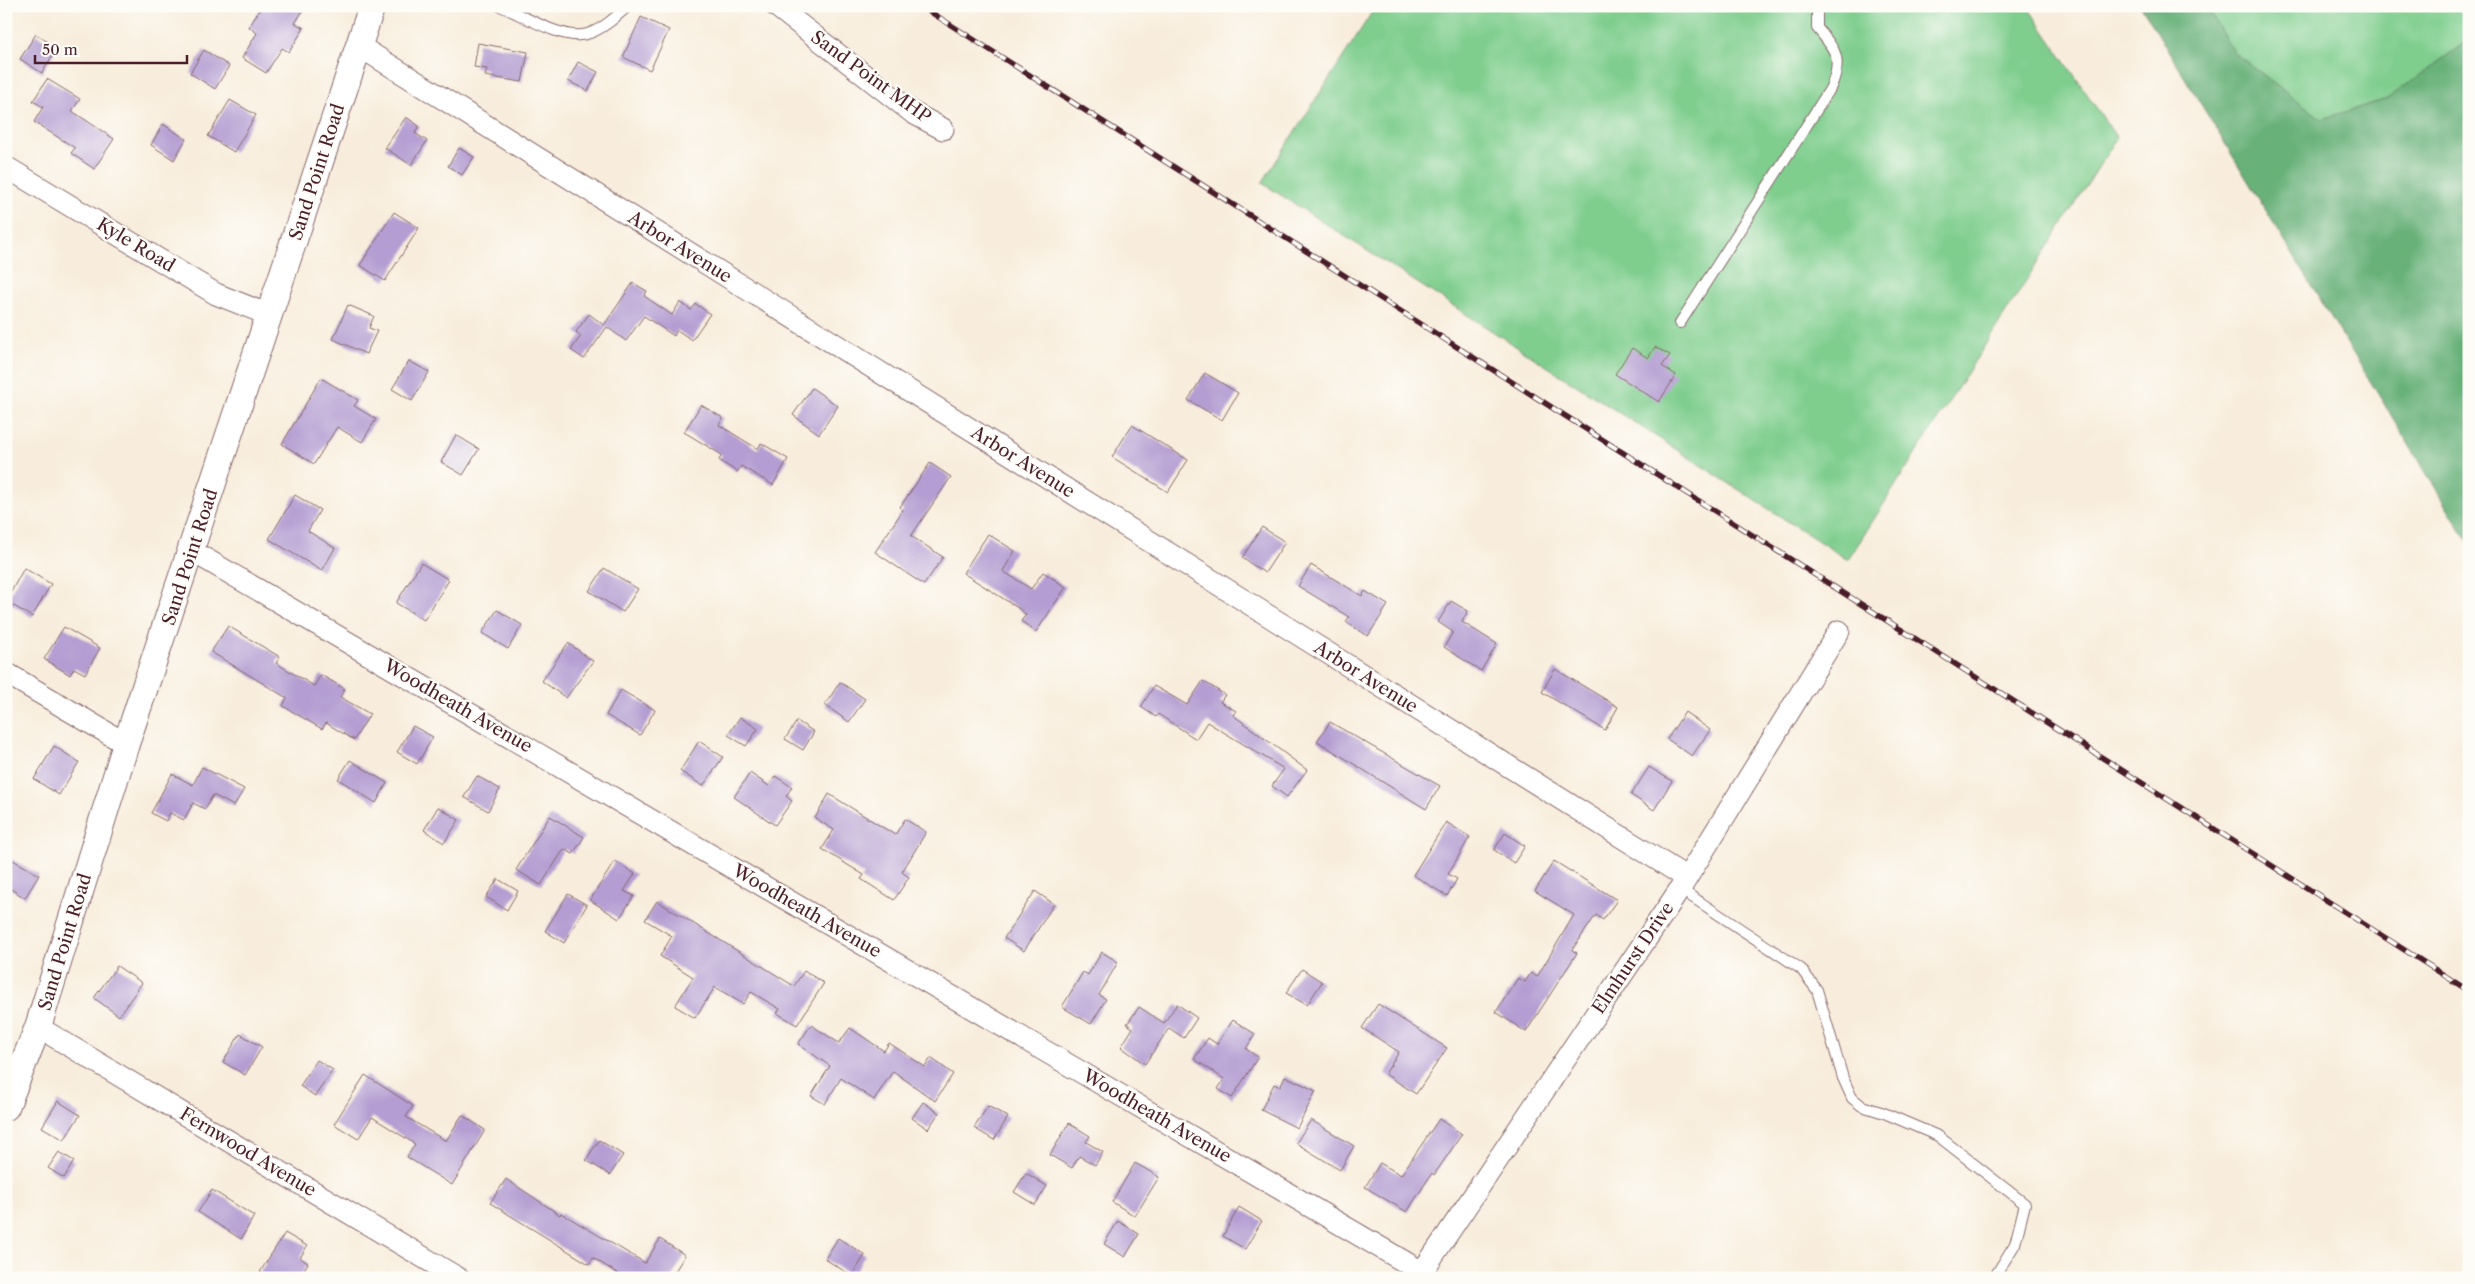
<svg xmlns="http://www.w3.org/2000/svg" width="2475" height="1284" font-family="'Libre Caslon Text',serif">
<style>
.green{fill:#7fce8e;stroke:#64765c}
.forest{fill:#67b179;stroke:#586852}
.building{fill:#b49dd2}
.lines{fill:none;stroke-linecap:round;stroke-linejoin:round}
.service-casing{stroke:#876769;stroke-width:12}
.minor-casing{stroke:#876769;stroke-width:23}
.tertiary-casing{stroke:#876769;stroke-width:28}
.service{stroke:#fff;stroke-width:10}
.minor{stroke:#fff;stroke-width:21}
.tertiary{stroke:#fff;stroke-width:26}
.rail-casing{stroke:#4a1f2b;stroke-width:5.5}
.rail{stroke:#fdfcf7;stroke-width:4;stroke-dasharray:11;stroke-linecap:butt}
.labels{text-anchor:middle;stroke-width:4.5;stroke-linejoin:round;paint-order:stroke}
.street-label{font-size:18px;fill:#4a1f2b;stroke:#fdfcf7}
</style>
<rect width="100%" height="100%" fill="#fdfcf7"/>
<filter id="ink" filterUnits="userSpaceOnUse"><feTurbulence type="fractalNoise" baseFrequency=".02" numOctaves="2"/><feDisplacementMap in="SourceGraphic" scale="10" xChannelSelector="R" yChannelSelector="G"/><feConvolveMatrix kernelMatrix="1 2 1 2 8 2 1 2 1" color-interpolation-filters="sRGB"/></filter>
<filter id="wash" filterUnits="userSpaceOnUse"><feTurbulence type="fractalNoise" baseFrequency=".0096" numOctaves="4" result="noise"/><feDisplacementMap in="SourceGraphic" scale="20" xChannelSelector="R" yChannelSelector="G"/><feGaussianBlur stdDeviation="1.12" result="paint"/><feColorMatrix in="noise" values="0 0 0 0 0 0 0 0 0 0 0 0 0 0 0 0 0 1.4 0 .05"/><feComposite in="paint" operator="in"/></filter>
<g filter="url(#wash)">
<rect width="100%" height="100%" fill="#f8eddc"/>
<path class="green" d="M1376 6H2027L2117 138 1848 560 1262 183Z
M2206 6H2469V34L2463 44 2387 99 2322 119 2233 52Z"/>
<path class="forest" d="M2141 6H2206L2233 52 2322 119 2387 99 2463 44 2469 34V543Z"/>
<g id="blocks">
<path class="building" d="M262 6H306L295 23 304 28 289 52 282 48 266 73 242 58 257 33 249 27Z
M641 17 669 30 650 70 623 57Z
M36 34 57 48 42 73 20 59Z
M478 43 528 52 522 82 485 76 487 69 474 67Z
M204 50 229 66 215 89 190 73Z
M578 62 598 72 588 91 568 81Z
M47 79 80 99 72 111 114 139 94 169 71 153 75 148 34 122 43 107 33 101Z
M230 100 256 115 234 152 208 136Z
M406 117 419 126 415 133 427 141 411 165 385 148Z
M163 124 186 139 174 160 151 145Z
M459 148 474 157 462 175 448 166Z
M394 212 419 228 385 281 360 265Z
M633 283 647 291 644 296 672 315 680 302 691 310 696 304 710 314 692 340 677 330 674 336 644 316 626 341 607 327 584 359 571 350 581 336 576 332 589 314 604 325Z
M348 305 374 316 369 328 377 331 366 354 333 339Z
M1655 347 1670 355 1662 366 1676 375 1659 402 1615 374 1632 348 1648 358Z
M409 361 429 372 412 401 392 389Z
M1205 373 1238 393 1222 420 1188 400Z
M321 378 358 400 354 406 376 419 362 442 337 427 314 464 282 444Z
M812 388 838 406 819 434 793 415Z
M701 405 723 418 719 425 758 449 761 443 788 459 773 485 741 466 737 472 719 460 722 455 684 432Z
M1132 425 1188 460 1168 492 1112 457Z
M456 435 479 449 463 475 441 462Z
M930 463 951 477 911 536 943 557 924 585 875 552 903 510 900 507Z
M295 495 320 510 308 531 335 548 322 571 269 539Z
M1262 527 1285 542 1265 573 1242 558Z
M988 534 1015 551 1003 571 1031 589 1043 572 1066 587 1036 632 1021 621 1026 615 1018 608 963 573Z
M421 563 449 580 424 620 396 603Z
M1311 565 1362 596 1365 591 1388 605 1368 636 1346 622 1349 617 1298 586Z
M24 568 51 584 32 617 6 601Z
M604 568 638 589 623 612 589 591Z
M1451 601 1468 611 1462 622 1497 644 1481 671 1444 647 1453 632 1438 622Z
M497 610 522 625 508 649 482 633Z
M228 626 280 657 276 663 314 686 321 675 345 689 340 697 370 714 354 740 326 723 322 729 283 706 287 698 211 652Z
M64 627 100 648 85 674 74 668 70 675 44 659Z
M568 643 593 661 566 698 542 681Z
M1555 669 1618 707 1605 730 1542 692Z
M1203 681 1225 695 1220 702 1236 711 1233 715 1307 770 1287 797 1272 786 1284 769 1207 722 1196 739 1158 714 1156 717 1141 707 1154 686 1187 705Z
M840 682 865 699 849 722 825 705Z
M621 690 655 710 640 735 606 715Z
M1685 712 1710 730 1692 756 1667 739Z
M740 717 758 729 746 746 728 735Z
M797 721 814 732 803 750 785 739Z
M1330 722 1440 786 1426 809 1317 741Z
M413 726 433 737 417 764 397 752Z
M699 741 723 757 703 786 680 771Z
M54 746 79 762 59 795 34 779Z
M350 760 387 783 376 803 338 779Z
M202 767 244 789 234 806 213 795 205 809 193 803 184 820 170 813 166 821 151 813 172 774 193 785Z
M1649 767 1672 781 1654 810 1631 795Z
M750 773 769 786 775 776 792 787 786 796 792 801 775 825 734 797Z
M477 776 500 789 488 811 464 797Z
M829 794 895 835 905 819 926 832 902 872 909 877 894 900 861 879 864 875 822 849 834 830 815 818Z
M438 807 459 820 444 843 424 830Z
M550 816 584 837 573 854 564 849 541 885 516 870Z
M1446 822 1470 837 1448 874 1457 879 1447 896 1413 875Z
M1505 833 1525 846 1514 863 1494 850Z
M6 856 39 875 25 898 6 886Z
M615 861 635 874 624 891 634 896 619 919 590 900Z
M1554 861 1617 900 1603 920 1596 915 1572 950 1577 953 1526 1032 1496 1012 1518 978 1525 982 1531 973 1537 977 1574 915 1535 891Z
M498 879 518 891 507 910 486 897Z
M1035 891 1054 904 1024 951 1004 938Z
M568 894 587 905 564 943 545 931Z
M657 901 794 986 804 971 824 983 797 1025 777 1013 780 1009 751 992 743 1004 715 987 695 1018 675 1006 693 977 660 956 672 936 645 920Z
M1102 952 1118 962 1099 995 1106 999 1091 1024 1062 1007 1083 972 1088 975Z
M117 966 142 983 119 1016 94 998Z
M1302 969 1322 982 1307 1005 1286 993Z
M1177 1004 1197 1018 1184 1038 1169 1028 1145 1064 1121 1047 1133 1028 1127 1024 1139 1007 1164 1023Z
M1378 1004 1447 1048 1416 1094 1385 1074 1399 1052 1362 1028Z
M1233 1020 1255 1034 1246 1049 1258 1057 1232 1098 1218 1089 1224 1079 1194 1059 1208 1038 1217 1044Z
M811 1025 839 1043 850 1028 884 1051 889 1043 925 1067 931 1058 953 1074 935 1101 893 1071 874 1100 841 1078 825 1104 811 1096 830 1066 798 1044Z
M240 1034 262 1047 245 1075 223 1062Z
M317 1060 333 1070 315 1096 300 1086Z
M365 1075 413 1106 406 1117 446 1141 462 1115 485 1130 452 1185 407 1157 415 1144 372 1117 358 1139 334 1124Z
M1285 1076 1316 1091 1297 1128 1261 1110 1274 1084 1280 1087Z
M58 1101 80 1115 64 1140 42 1127Z
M923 1102 939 1113 928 1129 912 1118Z
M988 1106 1008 1117 994 1140 974 1128Z
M1439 1119 1462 1134 1434 1175 1432 1173 1407 1212 1365 1187 1380 1163 1401 1175Z
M1311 1120 1354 1146 1340 1170 1296 1143Z
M1069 1123 1090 1136 1086 1142 1103 1152 1095 1165 1079 1156 1072 1168 1050 1155Z
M599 1140 623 1155 610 1175 586 1160Z
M59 1152 74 1161 64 1178 48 1168Z
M1135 1163 1159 1177 1135 1216 1112 1202Z
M1026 1173 1047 1186 1035 1205 1014 1192Z
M506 1179 560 1215 561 1213 645 1263 660 1239 685 1255 671 1278H625L593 1258 589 1264 490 1203Z
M212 1190 254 1216 241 1239 198 1212Z
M1239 1207 1262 1221 1245 1249 1223 1236Z
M1118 1221 1139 1234 1125 1257 1104 1244Z
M285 1233 307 1246 300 1258 308 1263 299 1278H269L260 1272Z
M838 1238 865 1255 852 1276 825 1259Z"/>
</g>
</g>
<g filter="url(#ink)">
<use href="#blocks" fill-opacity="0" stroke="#876769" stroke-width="1"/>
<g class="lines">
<defs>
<path id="service" d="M500 6C523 15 563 41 587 34 602 30 617 16 628 6
M1680 323 1830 89C1843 60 1837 51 1817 28V6
M1680 889 1801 969 1817 990 1843 1078 1852 1098 1862 1106 1884 1113 1938 1136 2025 1204 2015 1244 1994 1278"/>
<path id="minor" d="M776 6 913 113 943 129
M359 46 1687 878
M6 167 216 294 269 315
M192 551 1422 1272
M6 673 126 744
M38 1027 458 1278
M1418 1278 1680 889 1839 631"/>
<path id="tertiary" d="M6 1107 38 1027 126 744 372 6"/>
</defs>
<use href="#service" class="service-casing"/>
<use href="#minor" class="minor-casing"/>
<use href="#tertiary" class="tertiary-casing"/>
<use href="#service" class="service"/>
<use href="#minor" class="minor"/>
<use href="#tertiary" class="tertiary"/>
<defs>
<path id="rail" d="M921 6 2469 991"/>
</defs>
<use href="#rail" class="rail-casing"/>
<use href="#rail" class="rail"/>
</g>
</g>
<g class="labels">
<g class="street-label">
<text transform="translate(871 77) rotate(36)" y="6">Sand Point MHP</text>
<text transform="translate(317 172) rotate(-72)" y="6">Sand Point Road</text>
<text transform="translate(136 245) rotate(31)" y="6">Kyle Road</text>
<text transform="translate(680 247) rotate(32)" y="6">Arbor Avenue</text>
<text transform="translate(1023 462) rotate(32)" y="6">Arbor Avenue</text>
<text transform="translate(190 557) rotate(-72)" y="6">Sand Point Road</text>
<text transform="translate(1366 677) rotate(32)" y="6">Arbor Avenue</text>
<text transform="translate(458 706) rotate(30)" y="6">Woodheath Avenue</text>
<text transform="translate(807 911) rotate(30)" y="6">Woodheath Avenue</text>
<text transform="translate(65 942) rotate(-73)" y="6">Sand Point Road</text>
<text transform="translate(1633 958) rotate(-56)" y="6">Elmhurst Drive</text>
<text transform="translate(1157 1116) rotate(30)" y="6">Woodheath Avenue</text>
<text transform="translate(248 1152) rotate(31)" y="6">Fernwood Avenue</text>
</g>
</g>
<rect width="2475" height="1284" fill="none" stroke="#fdfcf7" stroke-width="25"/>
<path d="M35 55v8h152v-8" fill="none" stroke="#4a1f2b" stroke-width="2.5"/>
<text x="42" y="55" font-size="15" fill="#4a1f2b" stroke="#fdfcf7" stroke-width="4" paint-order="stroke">50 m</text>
</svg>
